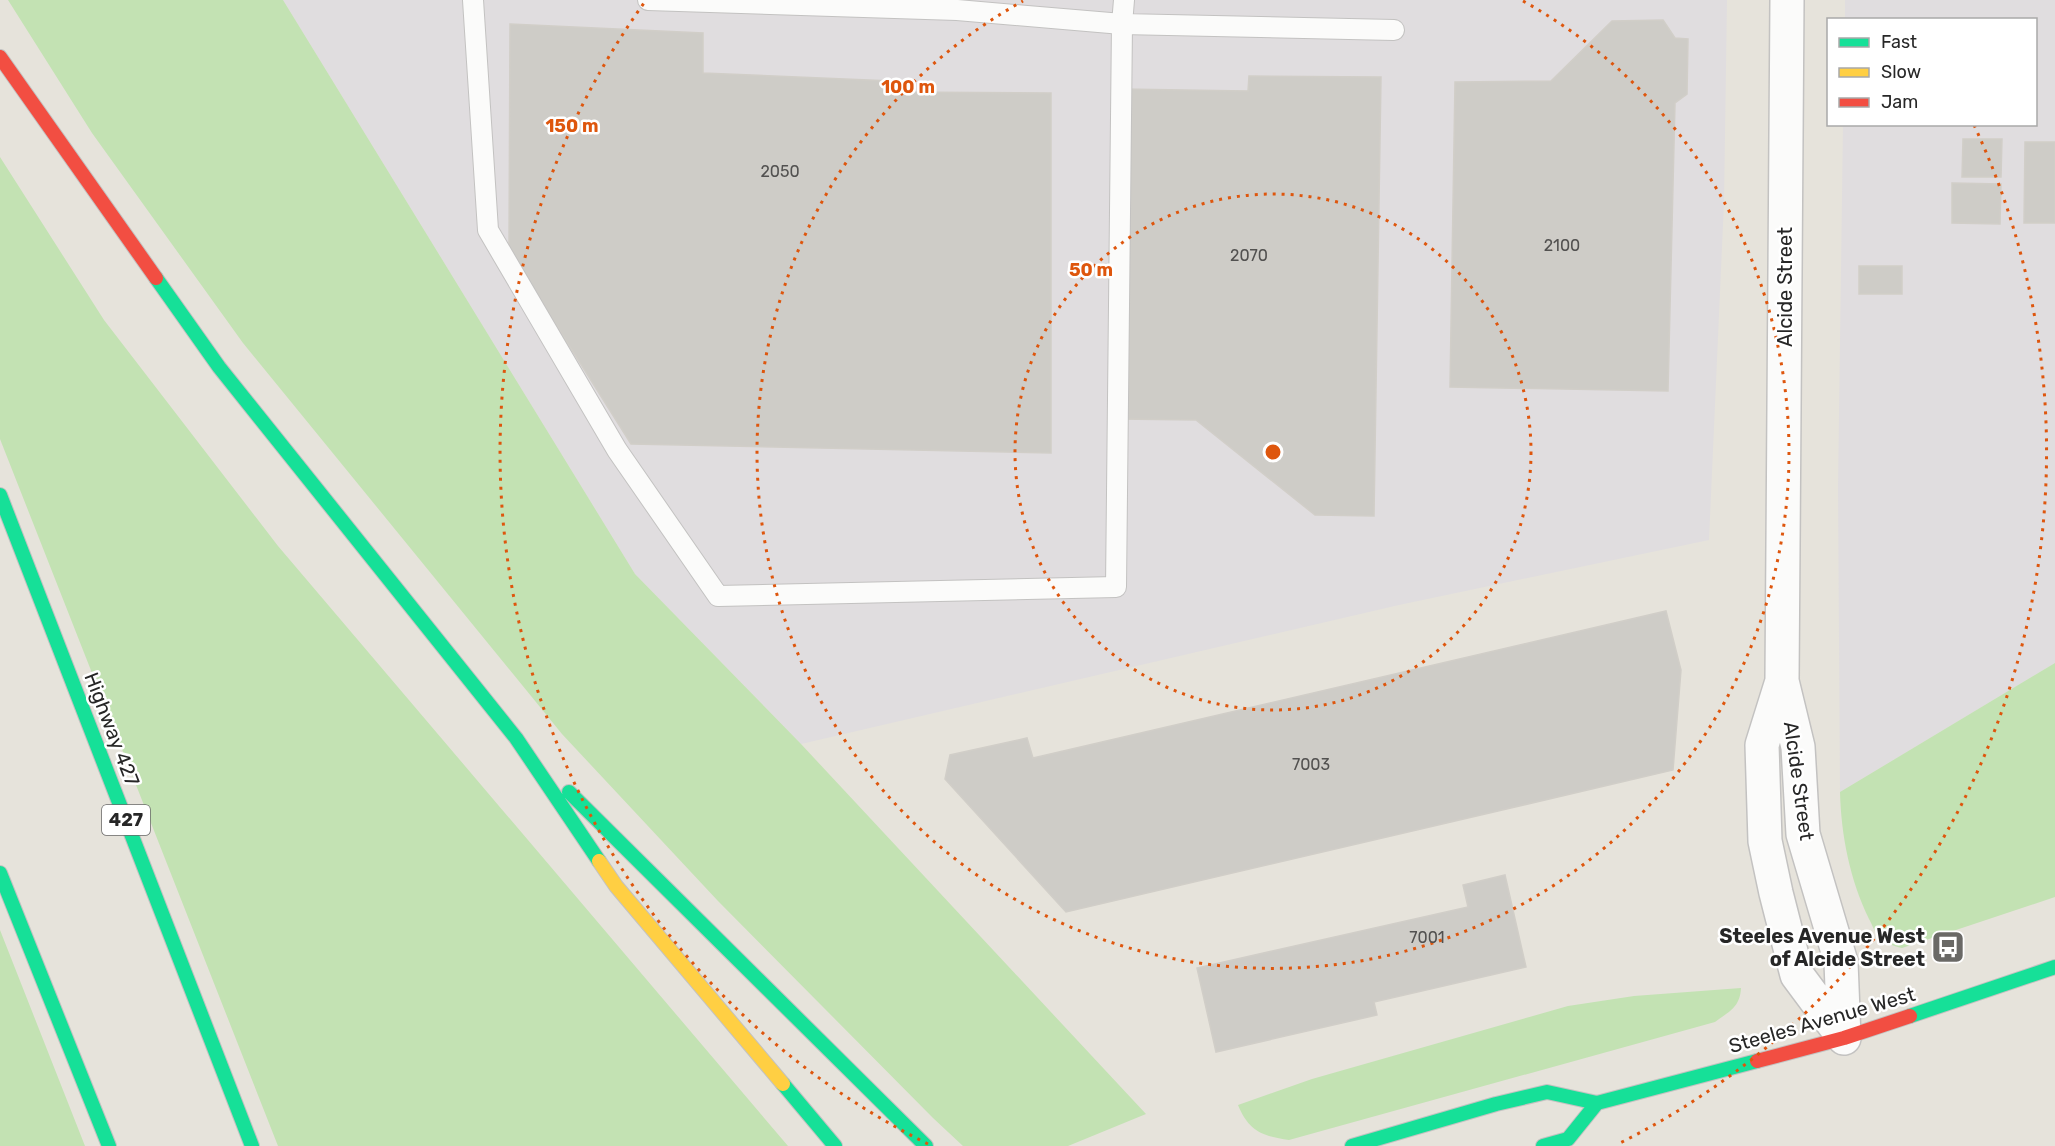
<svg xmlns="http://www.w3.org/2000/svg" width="2055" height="1146" font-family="Rubik,sans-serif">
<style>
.industrial{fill:#e0dddf}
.green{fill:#c3e2b3}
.building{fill:#ceccc7;stroke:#d1cec8;stroke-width:1.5}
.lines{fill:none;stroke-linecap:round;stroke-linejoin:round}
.lane-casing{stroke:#c3c2c1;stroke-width:22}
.street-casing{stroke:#c3c2c1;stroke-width:36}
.fast-casing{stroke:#c3c2c1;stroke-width:16}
.slow-casing{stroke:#c3c2c1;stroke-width:16}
.jam-casing{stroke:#c3c2c1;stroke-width:16}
.lane{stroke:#fbfbfa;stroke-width:20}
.street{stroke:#fbfbfa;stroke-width:33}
.fast{stroke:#16e098;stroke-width:14}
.slow{stroke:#ffcf43;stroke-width:14}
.jam{stroke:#f24e42;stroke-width:14}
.ring{fill:none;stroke:#de560d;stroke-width:3;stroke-dasharray:3 6}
.labels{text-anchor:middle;stroke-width:5;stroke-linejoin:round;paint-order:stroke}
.number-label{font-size:16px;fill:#525150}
.shield{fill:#fff;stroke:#686868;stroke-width:1.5}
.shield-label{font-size:18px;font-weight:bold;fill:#272727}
.street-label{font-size:20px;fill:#272727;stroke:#fff}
.poi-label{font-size:20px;font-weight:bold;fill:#272727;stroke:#fff;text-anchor:end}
.centre{fill:#de560d;stroke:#fff;stroke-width:3}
.ring-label{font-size:18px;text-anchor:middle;font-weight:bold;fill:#de560d;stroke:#fff;stroke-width:5;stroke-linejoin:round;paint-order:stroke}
</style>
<rect width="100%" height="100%" fill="#e6e3db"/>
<path class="industrial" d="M283 0H1727L1724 202 1709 540 1399 605 801 744 635 574Z
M1845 0H2055V663L1840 792 1838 488 1843 125 2036 124V20L1845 19Z"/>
<path class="green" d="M8 0H283L635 574 801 744 1146 1114 1068 1146H963L933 1118 718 901 562 734 243 343 92 133Z
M0 157 104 320 278 546 788 1146H278L0 439Z
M2055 663V897L1902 948C1893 946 1884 943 1878 935 1874 931 1872 924 1869 919 1850 880 1841 835 1840 792Z
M0 930 85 1146H0Z
M1741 988C1740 1007 1730 1011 1715 1022L1289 1140C1263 1136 1249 1132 1238 1105L1312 1079 1568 1006 1634 996Z"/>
<path class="building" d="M1663 20 1675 38 1688 39 1687 94 1675 103 1668 391 1450 387 1455 82 1551 81 1612 21Z
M510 24 703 33V73L892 81V92L1051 93V453L631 444 509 250Z
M1249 76 1381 77 1374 516 1315 515 1196 420 1119 419 1122 89 1248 91Z
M1963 139H2002L2001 177H1962Z
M2025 142H2055V223H2024Z
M1952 183 2001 184 2000 224 1952 223Z
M1859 266H1902V294H1859Z
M1666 611 1681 670 1673 770 1066 912 945 779 950 755 1027 738 1033 758Z
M1505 875 1526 967 1374 1002 1377 1015 1216 1052 1197 968 1468 907 1463 885Z"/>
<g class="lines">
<defs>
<path id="lane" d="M473 0 488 230 617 450 718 596 1116 587 1122 24 1124 0
M648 0 957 10 1122 24 1394 30"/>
<path id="street" d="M1787 0 1782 681 1798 747 1803 834 1841 962 1844 1038
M1782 681 1762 745 1765 841 1776 893 1797 975 1844 1038"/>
<path id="fast" d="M156 278 219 367 516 738 599 861
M0 495 252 1146
M569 792 926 1146
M0 873 109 1146
M1910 1016 2055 967
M783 1084 835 1146
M1352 1146 1496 1104 1547 1092 1597 1103 1757 1061
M1543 1146 1568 1139 1597 1103"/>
<path id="slow" d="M599 861 616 886 783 1084"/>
<path id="jam" d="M0 57 156 278
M1757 1061 1844 1038 1910 1016"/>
</defs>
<use href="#lane" class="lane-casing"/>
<use href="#street" class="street-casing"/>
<use href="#fast" class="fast-casing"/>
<use href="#slow" class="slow-casing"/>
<use href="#jam" class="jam-casing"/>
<use href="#lane" class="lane"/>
<use href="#street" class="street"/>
<use href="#fast" class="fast"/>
<use href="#slow" class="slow"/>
<use href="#jam" class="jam"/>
</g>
<g class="ring">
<circle cx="1273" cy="452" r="258"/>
<path d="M1523 1A516 516 0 1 1 1023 1"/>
<path d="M928 1144A773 773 0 0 1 644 3M1974 125A773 773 0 0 1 1618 1144"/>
</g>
<defs>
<symbol id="bus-square" viewBox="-11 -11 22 22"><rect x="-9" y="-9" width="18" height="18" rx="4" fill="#6a6966" stroke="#fff"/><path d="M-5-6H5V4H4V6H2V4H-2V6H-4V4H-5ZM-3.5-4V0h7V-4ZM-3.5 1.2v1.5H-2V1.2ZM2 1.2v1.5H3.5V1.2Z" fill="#fff"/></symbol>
</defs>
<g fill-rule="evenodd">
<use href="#bus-square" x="1929" y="928" width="38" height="38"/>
</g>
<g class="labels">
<g class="number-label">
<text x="780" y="177">2050</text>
<text x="1562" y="251">2100</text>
<text x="1249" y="261">2070</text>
<text x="1311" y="770">7003</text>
<text x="1427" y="943">7001</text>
</g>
<rect class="shield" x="102" y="805" width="48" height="30" rx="4.5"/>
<g class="shield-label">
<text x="126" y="826">427</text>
</g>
<g class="street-label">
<text transform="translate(1785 287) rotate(-90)" y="7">Alcide Street</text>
<text transform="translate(112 729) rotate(69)" y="7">Highway 427</text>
<text transform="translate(1799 781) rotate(82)" y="7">Alcide Street</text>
<text transform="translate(1822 1020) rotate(-16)" y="7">Steeles Avenue West</text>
</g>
<g class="poi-label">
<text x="1925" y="943">Steeles Avenue West<tspan x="1925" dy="23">of Alcide Street</tspan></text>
</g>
</g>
<circle cx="1273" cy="452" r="9" class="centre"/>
<g class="ring-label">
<text x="908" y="93">100 m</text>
<text x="572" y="132">150 m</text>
<text x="1091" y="276">50 m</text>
</g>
<rect x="1827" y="18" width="210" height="108" fill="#ffffff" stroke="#a9a9a9" stroke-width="1.5"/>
<rect x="1839" y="38" width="30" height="9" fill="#16e098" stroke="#a9a9a9" stroke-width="1.5"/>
<text x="1881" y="48" font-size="18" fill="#272727">Fast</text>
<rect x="1839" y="68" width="30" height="9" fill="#ffcf43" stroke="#a9a9a9" stroke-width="1.5"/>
<text x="1881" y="78" font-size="18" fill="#272727">Slow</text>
<rect x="1839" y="98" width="30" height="9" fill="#f24e42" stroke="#a9a9a9" stroke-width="1.5"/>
<text x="1881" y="108" font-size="18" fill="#272727">Jam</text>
</svg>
